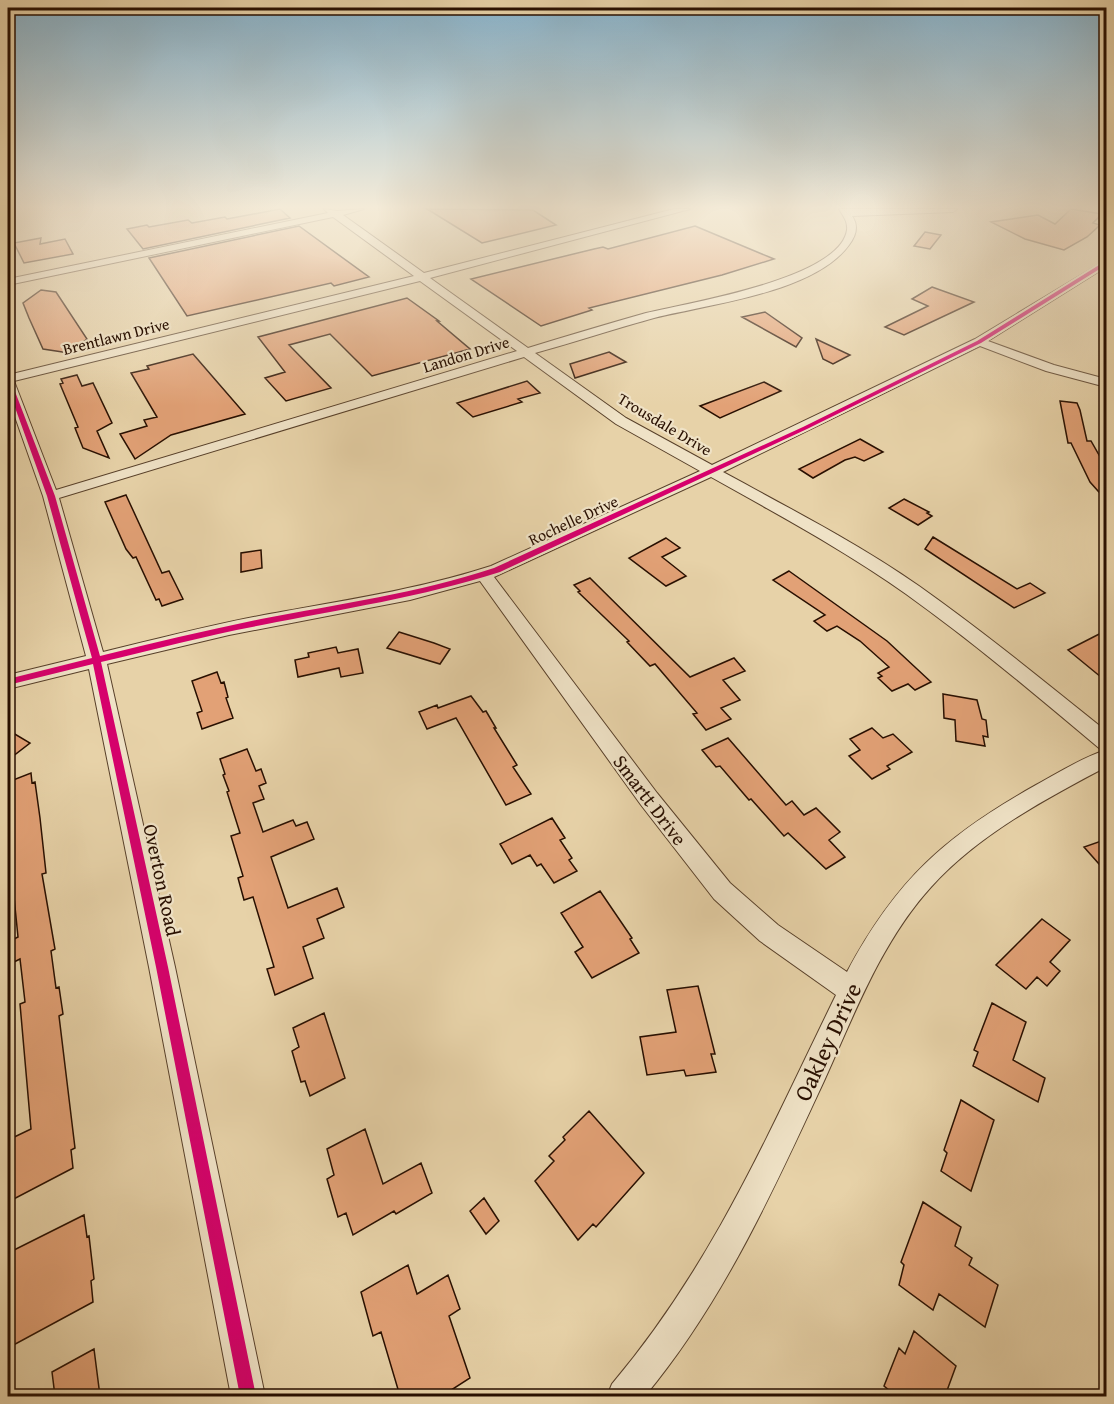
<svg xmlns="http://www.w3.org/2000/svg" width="1114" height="1404" font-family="'Gentium Book Plus',serif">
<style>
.building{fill:#e2a176;stroke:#280f00;stroke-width:1.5}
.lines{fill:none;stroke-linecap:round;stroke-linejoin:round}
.minor-casing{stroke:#58402a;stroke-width:2}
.minor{fill:#efe2c6;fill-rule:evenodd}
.cycleway-casing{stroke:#efe2c6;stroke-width:4}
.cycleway{fill:#d6006c;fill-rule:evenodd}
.labels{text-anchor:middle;stroke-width:4.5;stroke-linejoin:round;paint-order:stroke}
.far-street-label{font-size:16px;fill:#280f00;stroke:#efe2c6}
.street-label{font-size:20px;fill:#280f00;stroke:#efe2c6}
.near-street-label{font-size:24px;fill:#280f00;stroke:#efe2c6}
</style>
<rect width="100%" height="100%" fill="#e7d2a8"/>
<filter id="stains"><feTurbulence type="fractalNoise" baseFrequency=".00333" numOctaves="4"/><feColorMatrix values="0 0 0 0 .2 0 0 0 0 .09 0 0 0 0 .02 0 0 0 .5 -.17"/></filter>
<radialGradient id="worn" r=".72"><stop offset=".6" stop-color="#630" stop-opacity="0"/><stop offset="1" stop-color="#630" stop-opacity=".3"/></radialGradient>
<path class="building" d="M280 209 290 218 143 249 127 229 147 225 149 227 188 220 192 223 225 217 227 219Z
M427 209 533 210 556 225 482 243Z
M1071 209 1102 214 1093 223 1100 225 1087 237 1064 250 1025 239 991 222 1038 215 1055 224Z
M299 226 369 277 334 286 331 283 187 316 149 258Z
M695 226 774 259 722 275 589 308 592 310 541 326 471 279 594 249 603 247 608 249Z
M925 232 941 235 930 249 914 246Z
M41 238 40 244 65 239 73 254 24 263 14 243Z
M932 287 974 302 904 335 885 327 928 306 912 299Z
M41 290 56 292 87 339 69 353 43 349 29 318 23 303Z
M407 298 439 321H437L470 349 372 376 330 334 289 345 331 388 286 401 265 378 285 372 258 337Z
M765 312 802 338 796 347 742 317Z
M816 339 850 355 833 364 823 359Z
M609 352 626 362 575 378 570 364Z
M193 354 245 414 171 435 135 459 120 434 147 426 144 420 157 417 131 373 149 369 147 366Z
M77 375 82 386 93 383 112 423 97 431 109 458 83 448 75 428 78 427 60 384 63 383 61 379Z
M527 381 540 393 518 399 522 402 473 417 457 403Z
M764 382 781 391 720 418 700 406Z
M1060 401 1077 403 1080 410 1087 441H1091L1107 469V501L1090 482 1071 443H1068Z
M860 439 883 452 864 461 855 457 845 460 813 478 799 469Z
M126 495 162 573 169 571 183 599 162 606 159 599 156 600 136 557 133 558 126 549 105 502Z
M904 499 929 512 927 513 932 516 918 525 889 508Z
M933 537 1017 589 1030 583 1045 593 1014 608 925 549Z
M666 538 680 548 662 557 686 576 666 586 629 558Z
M261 550 262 568 241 572V553Z
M789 571 887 641 931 682 915 690 908 684 892 691 878 678 882 676 878 673 889 667 860 641 837 626 827 631 814 621 825 615 773 580Z
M590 578 690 677 734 658 745 671 723 680 740 700 721 708 731 719 706 730 693 714 697 713 655 664 650 666 627 642 629 641 578 592 580 591 574 585Z
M1107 630V682L1068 650Z
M399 632 434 643 450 649 440 664 387 648Z
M336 647 338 653 358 649 363 673 341 677 339 668 298 677 295 660 309 657 308 653Z
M217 672 221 683 224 682 228 697 226 698 233 718 202 729 197 713 202 711 192 681Z
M943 694 977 700 982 719 986 720 988 737 983 736 985 746 956 741 955 720 944 718Z
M471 696 483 712 486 711 496 728H494L517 765 513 767 531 794 506 805 456 718 427 729 419 712 437 705 438 708Z
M872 728 883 738 893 734 912 752 887 766 890 769 872 779 849 756 860 750 850 739Z
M8 730 30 743 8 760Z
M728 738 786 805 792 801 804 815 816 808 840 832 829 840 845 857 826 869 788 833 784 836 751 799 749 800 720 766 716 767 702 750Z
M247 749 256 771 261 769 266 783 259 786 264 799 253 803 263 832 293 820 296 826 307 822 314 839 271 857 288 908 337 888 344 907 317 919 324 938 303 947 313 978 275 995 267 969 274 967 253 897 244 900 238 878 243 876 231 836 240 833 227 792 229 791 223 775 225 774 220 759Z
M31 773 32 783 35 782 40 818 46 873 42 874 55 949 51 951 56 988 59 987 63 1014 59 1016 75 1148 71 1150 73 1168 8 1202V1140L31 1129 20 1004 25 1002 20 959 10 964V960L8 961V942L18 937 12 877 8 878V862L10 861 8 782Z
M552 818 565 838 560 840 572 858 569 860 577 871 554 883 541 864 537 866 530 855 512 864 500 844Z
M1107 839V873L1084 847Z
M600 891 632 938 630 939 639 953 592 978 575 952 583 947 561 913Z
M1042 919 1070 940 1050 962 1060 971 1047 986 1037 977 1026 989 996 965Z
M698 986 715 1054H711L716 1072 686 1076 684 1070 647 1075 640 1037 676 1032 667 990Z
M992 1003 1026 1022 1013 1060 1045 1078 1038 1102 973 1066 978 1052 974 1050Z
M324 1013 345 1078 310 1096 305 1081 301 1082 292 1051 299 1047 293 1028Z
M961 1100 994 1120 971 1191 941 1171 947 1153 944 1150Z
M589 1111 644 1173 596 1227 593 1224 578 1240 535 1181 554 1161 549 1156 565 1140 563 1137Z
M365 1129 383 1184 421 1163 432 1193 396 1214 394 1211 353 1235 346 1213 338 1217 327 1179 334 1175 327 1149Z
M484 1198 499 1221 486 1234 470 1211Z
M923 1202 961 1227 955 1246 972 1258 969 1265 998 1285 985 1327 939 1294 933 1310 899 1285 904 1265 901 1262Z
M84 1215 87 1237 89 1236 94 1279 91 1281 93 1302 8 1348V1253Z
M408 1265 417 1294 448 1275 460 1309 449 1316 470 1378 442 1396H400L381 1332 373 1336 361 1292Z
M914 1331 956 1366 945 1396H888L890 1391 884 1386 899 1348 905 1354Z
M94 1349 100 1396H55L52 1372Z"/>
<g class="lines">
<defs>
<path id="minor" d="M324 209 337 211 364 209 343 215 424 273 674 209H690L430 278 528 348C567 336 607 324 646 313 687 303 840 279 847 230 848 221 843 216 839 209H957L953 212 852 216C859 226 856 236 849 245 814 293 709 304 654 318 614 329 575 342 535 353L626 418 712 465 975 339 1106 260V267L988 341 1054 365 1106 379V387L1046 371 980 346 723 472C789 508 857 543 919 586 984 632 1045 682 1106 731V767C1045 799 978 835 931 887 881 942 854 1015 824 1081 773 1191 723 1302 645 1396H607L612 1384C713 1264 768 1134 836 995L760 941 714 899 641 805 480 581 410 600 229 635 107 664 175 967 265 1396H231L149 967 89 669 8 689V675L86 656 43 496 8 397V375L414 276 333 217 8 285V279L328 213ZM420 281 517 351 56 490 14 381ZM524 357 616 424 700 471 491 566C417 590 340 601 264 615 210 625 157 639 103 652L59 498ZM711 477C777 514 844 550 906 594 973 642 1036 695 1099 748L1106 750C1081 758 1058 773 1036 785 945 836 896 880 847 972L778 925 730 883 657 793 494 577Z"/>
</defs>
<use href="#minor" class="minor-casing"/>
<use href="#minor" class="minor"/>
<defs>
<path id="cycleway" d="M1104 262H1106V265L981 343 807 429 500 572C422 597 342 609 262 625 208 635 155 649 101 662L168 967 256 1396H240L156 967 93 664 8 685V679L92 658 47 496 8 388V379L11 381 55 496 100 656C153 643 207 630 261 619 340 604 418 593 494 568L803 427 977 341Z"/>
</defs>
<use href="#cycleway" class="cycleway-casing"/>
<use href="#cycleway" class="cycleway"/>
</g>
<linearGradient id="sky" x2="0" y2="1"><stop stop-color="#87b5d0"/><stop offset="0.51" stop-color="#f4ebd8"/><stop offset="1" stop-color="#f4ebd8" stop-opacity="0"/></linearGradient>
<rect width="1114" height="406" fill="url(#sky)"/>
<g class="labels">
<g class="far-street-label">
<text transform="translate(116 336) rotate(-14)" y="6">Brentlawn Drive</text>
<text transform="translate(466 354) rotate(-17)" y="6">Landon Drive</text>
<text transform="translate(665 424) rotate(31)" y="6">Trousdale Drive</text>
<text transform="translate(573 520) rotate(-25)" y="6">Rochelle Drive</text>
</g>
<g class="street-label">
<text transform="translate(650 800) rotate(53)" y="7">Smartt Drive</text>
<text transform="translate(162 880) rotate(78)" y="7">Overton Road</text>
</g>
<g class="near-street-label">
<text transform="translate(828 1042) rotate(-65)" y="8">Oakley Drive</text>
</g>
</g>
<rect width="1114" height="1404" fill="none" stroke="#e7d2a8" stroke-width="30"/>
<rect x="9" y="9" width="1096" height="1386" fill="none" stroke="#280f00" stroke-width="3"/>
<rect x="15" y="15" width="1084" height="1374" fill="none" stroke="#280f00" stroke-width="1.5"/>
<rect width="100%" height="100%" filter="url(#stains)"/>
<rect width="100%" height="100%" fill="url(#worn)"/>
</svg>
